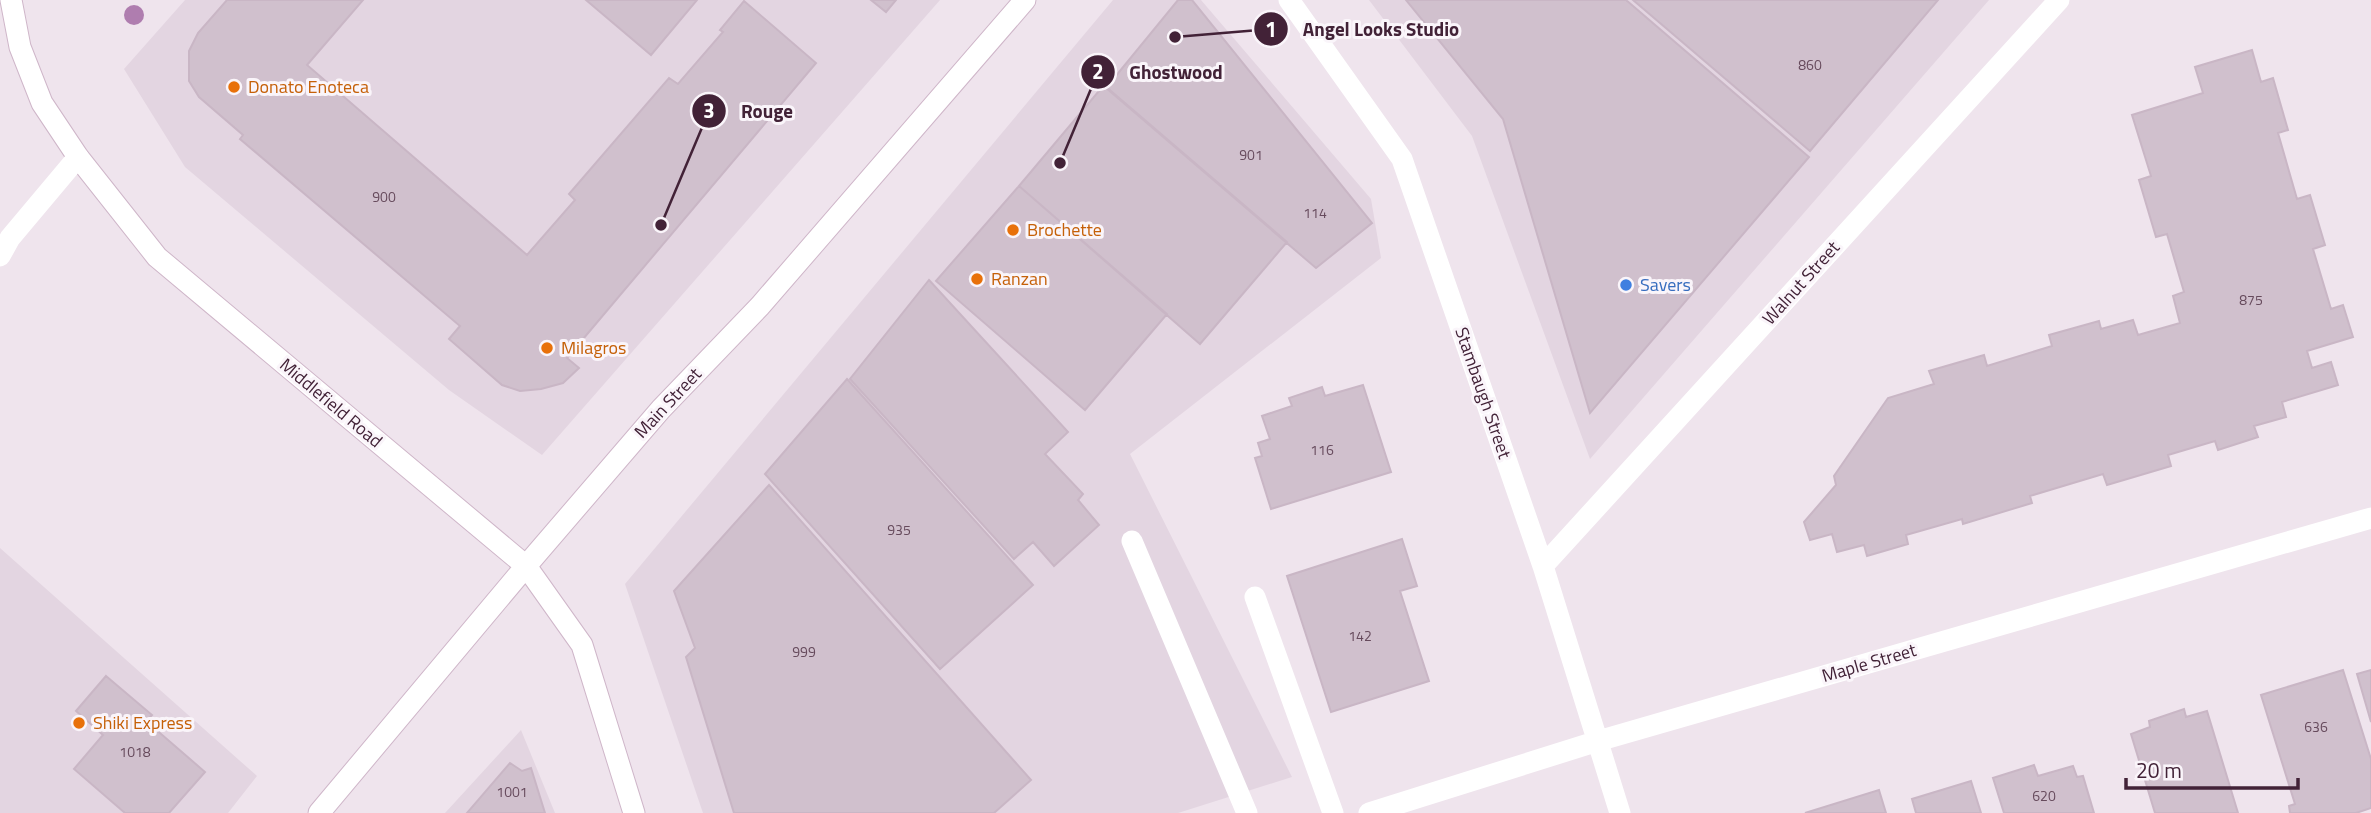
<svg xmlns="http://www.w3.org/2000/svg" width="2371" height="813" font-family="'Titillium Web',sans-serif">
<style>
.built{fill:#e3d5e1}
.building{fill:#d0c0cd;stroke:#c9b6c5;stroke-width:2}
.lines{fill:none;stroke-linecap:round;stroke-linejoin:round}
.secondary-casing{stroke:#cfb6c9;stroke-width:23}
.lane{stroke:#fff;stroke-width:21}
.street{stroke:#fff;stroke-width:21}
.secondary{stroke:#fff;stroke-width:21}
.tree{fill:#af7daf}
.food-dot{fill:#e8710a;stroke:#faf5fa;stroke-width:2.5}
.shop-dot{fill:#3f7fe0;stroke:#faf5fa;stroke-width:2.5}
.labels{text-anchor:middle;stroke-width:6;stroke-linejoin:round;paint-order:stroke}
.number-label{font-size:14px;fill:#664a5c}
.food-label{font-size:18px;fill:#c56008;stroke:#faf5fa;text-anchor:start}
.street-label{font-size:18px;fill:#422237;stroke:#faf5fa}
.shop-label{font-size:18px;fill:#366cbe;stroke:#faf5fa;text-anchor:start}
.leader{fill:none;stroke:#422237;stroke-width:2.5}
.callout-dot{fill:#422237;stroke:#faf5fa;stroke-width:2.5}
.mark-label{font-size:21px;text-anchor:middle;font-weight:bold;fill:#fff}
.callout-label{font-size:19px;text-anchor:middle;font-weight:bold;fill:#422237;stroke:#faf5fa;stroke-width:6;stroke-linejoin:round;paint-order:stroke}
</style>
<rect width="100%" height="100%" fill="#efe4ed"/>
<path class="built" d="M185 0H940L542 455 449 390 185 167 124 69Z
M1113 0H1201L1371 199 1381 258 1130 454 1292 777 1178 813H703L625 584Z
M1369 0H1989L1590 459 1472 136Z
M0 548 257 776 228 813H0Z
M521 730 555 813H445Z"/>
<path class="building" d="M227 0H363L307 65 527 255 575 200 569 194 669 78 678 84 723 32 720 30 744 1 816 63 567 358 579 368 563 383 541 389 520 391 502 385 449 339 460 326 240 139 243 135 199 97 189 81V51L198 33Z
M586 0H697L651 55Z
M871 0H896L886 12Z
M1178 0H1192L1372 223 1316 268 1106 88Z
M1406 0H1626L1809 157 1590 413 1503 119Z
M1633 0H1938L1810 151Z
M2252 50 2261 82 2273 78 2288 130 2278 133 2297 199 2310 195 2325 245 2313 249 2331 309 2343 305 2353 337 2307 351 2312 368 2331 362 2338 385 2282 402 2286 417 2254 426 2258 437 2218 450 2215 441 2168 455 2171 466 2107 485 2103 474 2030 496 2032 503 1963 524 1962 519 1906 535 1908 544 1867 556 1864 545 1837 552 1832 534 1810 540 1804 522 1836 485 1834 476 1888 398 1934 384 1929 371 1984 355 1987 366 2052 346 2049 335 2099 321 2101 329 2133 320 2138 335 2180 323 2173 296 2184 292 2167 234 2156 237 2139 180 2151 176 2132 115 2203 93 2195 67Z
M1104 85 1287 242 1200 344 1019 186Z
M1019 186 1167 314 1085 410 936 281Z
M929 280 1068 432 1045 454 1083 494 1078 500 1099 525 1054 566 1033 542 1014 559 850 379Z
M847 379 1033 585 940 669 765 474Z
M1363 385 1391 472 1271 509 1255 458 1262 456 1258 443 1270 439 1262 416 1292 406 1289 398 1322 387 1325 396Z
M769 485 1031 780 994 813H734L686 657 695 648 674 591Z
M1402 539 1417 586 1400 591 1429 681 1331 712 1287 576Z
M2343 670 2371 759V808L2356 813H2290L2289 806 2295 804 2261 695Z
M2371 670V722L2357 674Z
M106 676 152 715 146 721 205 772 169 813H125L74 769 103 735 76 711Z
M2184 709 2186 717 2207 711 2238 813H2155L2131 734 2150 727 2149 721Z
M510 763 522 771 531 768 545 813H467Z
M2034 765 2038 776 2073 766 2077 777 2083 776 2094 813H2004L1993 778Z
M1971 781 1981 813H1916L1912 799Z
M1879 790 1886 813H1805Z"/>
<g class="lines">
<defs>
<path id="secondary" d="M11 0 20 47 42 103 78 157 157 257 526 566 582 645 634 813
M319 813 526 566 661 409 760 306 1025 0"/>
</defs>
<use href="#secondary" class="secondary-casing"/>
<path class="lane" d="M0 256 10 238 78 157
M1132 541 1247 813
M1255 597 1333 813"/>
<path class="street" d="M1289 0 1402 159 1543 566 1620 813
M1543 566 2059 0
M1369 813 1598 741 2371 518"/>
<use href="#secondary" class="secondary"/>
</g>
<circle class="tree" cx="134" cy="15" r="10"/>
<g class="food-dot">
<circle cx="234" cy="87" r="7"/>
<circle cx="1013" cy="230" r="7"/>
<circle cx="977" cy="279" r="7"/>
<circle cx="547" cy="348" r="7"/>
<circle cx="79" cy="723" r="7"/>
</g>
<circle class="shop-dot" cx="1626" cy="285" r="7"/>
<g class="labels">
<g class="number-label">
<text x="1810" y="70">860</text>
<text x="1251" y="160">901</text>
<text x="384" y="202">900</text>
<text x="1315" y="218">114</text>
<text x="2251" y="305">875</text>
<text x="1322" y="455">116</text>
<text x="899" y="535">935</text>
<text x="1360" y="641">142</text>
<text x="804" y="657">999</text>
<text x="2316" y="732">636</text>
<text x="135" y="757">1018</text>
<text x="512" y="797">1001</text>
<text x="2044" y="801">620</text>
</g>
<g class="food-label">
<text x="248" y="93">Donato Enoteca</text>
<text x="1027" y="236">Brochette</text>
<text x="991" y="285">Ranzan</text>
<text x="561" y="354">Milagros</text>
<text x="93" y="729">Shiki Express</text>
</g>
<g class="street-label">
<text transform="translate(1801 283) rotate(-48)" y="6">Walnut Street</text>
<text transform="translate(1483 393) rotate(71)" y="6">Stambaugh Street</text>
<text transform="translate(331 403) rotate(40)" y="6">Middlefield Road</text>
<text transform="translate(668 403) rotate(-47)" y="6">Main Street</text>
<text transform="translate(1869 663) rotate(-16)" y="6">Maple Street</text>
</g>
<g class="shop-label">
<text x="1640" y="291">Savers</text>
</g>
</g>
<path class="leader" d="M1175 37L1271 29M1060 163L1098 72M661 225L709 111"/>
<g class="callout-dot">
<circle cx="1175" cy="37" r="7"/>
<circle cx="1060" cy="163" r="7"/>
<circle cx="661" cy="225" r="7"/>
<circle cx="1271" cy="29" r="18"/>
<circle cx="1098" cy="72" r="18"/>
<circle cx="709" cy="111" r="18"/>
</g>
<g class="mark-label">
<text x="1271" y="37">1</text>
<text x="1098" y="79">2</text>
<text x="709" y="118">3</text>
</g>
<g class="callout-label">
<text x="1381" y="36">Angel Looks Studio</text>
<text x="1176" y="79">Ghostwood</text>
<text x="767" y="118">Rouge</text>
</g>
<path d="M2126 778v10h172v-10" fill="none" stroke="#422237" stroke-width="3.5"/>
<text x="2136" y="778" font-size="21" fill="#422237" stroke="#faf5fa" stroke-width="5" paint-order="stroke">20 m</text>
</svg>
